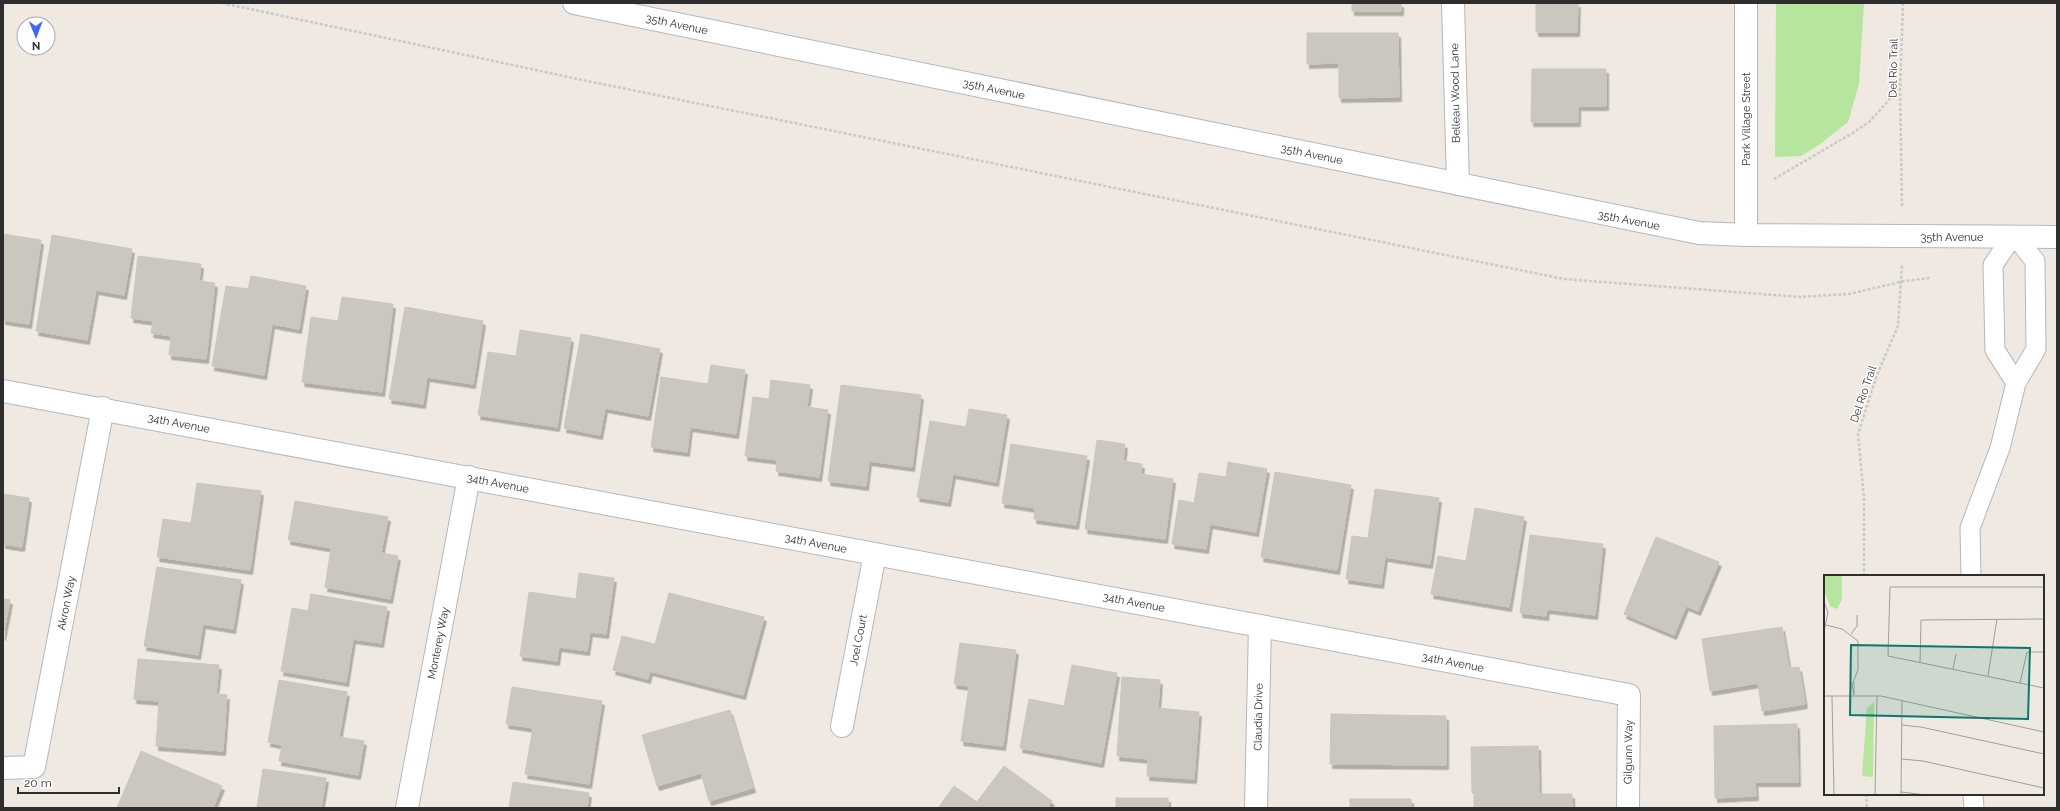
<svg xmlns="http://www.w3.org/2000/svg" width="2060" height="811" font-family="Raleway,sans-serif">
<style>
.green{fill:#b6e59e}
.building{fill:#cbc7bf;stroke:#cbc5ba;filter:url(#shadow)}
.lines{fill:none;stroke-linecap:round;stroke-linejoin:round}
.service-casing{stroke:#b4b7c1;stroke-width:21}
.minor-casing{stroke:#b4b7c1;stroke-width:24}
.tertiary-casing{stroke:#b4b7c1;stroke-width:24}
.path{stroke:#c9c9c9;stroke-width:2.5;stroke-dasharray:3 2;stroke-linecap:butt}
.service{stroke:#fff;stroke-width:19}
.minor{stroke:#fff;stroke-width:22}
.tertiary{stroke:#fff;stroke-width:22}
.labels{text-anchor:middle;stroke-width:3;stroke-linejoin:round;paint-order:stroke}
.street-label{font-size:11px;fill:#2e2e2e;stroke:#fff}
.inset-road{fill:none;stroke:#a29e99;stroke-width:1}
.view{fill:#0f766e;fill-opacity:0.15;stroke:#0f766e;stroke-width:2}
.inset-edge{fill:none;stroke:#2e2e2e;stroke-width:2}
</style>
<defs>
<filter id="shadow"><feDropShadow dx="2.5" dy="4.5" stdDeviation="0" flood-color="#0004"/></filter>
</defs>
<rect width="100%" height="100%" fill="#efe9e1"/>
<path class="green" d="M1776 3H1864L1859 84 1848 122 1819 145 1801 156 1775 157Z"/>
<path class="building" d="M1352 3H1401V11H1352Z
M1536 3H1578L1577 32H1536Z
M1307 33H1398L1399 97 1339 98V63L1307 64Z
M1532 69H1606V106H1578V122H1531Z
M3 234 41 240 29 324 3 320Z
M52 235 132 249 124 295 96 290 87 340 36 331Z
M138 256 201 264 199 281 215 283 206 359 169 355 171 336 151 333 153 321 131 318Z
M251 276 306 286 299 329 272 324 264 375 212 366 226 286 248 289Z
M342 297 393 304 382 392 302 382 311 317 338 321Z
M405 307 483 321 473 384 427 377 423 404 389 399Z
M520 330 571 338 557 427 478 415 488 352 516 356Z
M581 334 660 349 648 416 605 408 600 435 564 428Z
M711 365 745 370 736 434 690 427 687 452 651 447 661 377 708 384Z
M771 380 810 385 807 407 828 410 819 477 776 471 777 460 745 456 753 397 769 399Z
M841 385 921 395 912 467 869 461 866 486 828 481Z
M969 409 1007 415 996 482 953 474 948 502 917 497 930 421 966 427Z
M1097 440 1125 444 1123 461 1142 464 1141 474 1173 479 1165 539 1085 529Z
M1011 444 1087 456 1076 525 1034 519 1035 508 1002 503Z
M1228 462 1267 469 1256 532 1210 524 1206 549 1172 544 1179 500 1194 503 1199 473 1226 477Z
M1275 472 1351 485 1337 570 1261 557Z
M197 483 261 491 250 570 157 557 163 519 191 523Z
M1375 489 1439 498 1430 564 1385 557 1381 584 1346 579 1352 536 1368 538Z
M3 494 29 498 22 547 3 544Z
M295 501 388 517 381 553 398 556 390 599 325 587 331 548 288 540Z
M1475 508 1524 517 1509 607 1431 594 1438 556 1466 561Z
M1530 535 1603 544 1595 615 1547 609 1546 616 1520 613Z
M1656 537 1719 562 1698 611 1686 606 1674 635 1624 614Z
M157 567 241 580 233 629 203 624 198 655 144 646Z
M579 573 614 578 606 634 590 632 587 651 559 647 557 661 520 656 529 592 576 599Z
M669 593 764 617 743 695 650 671 648 679 613 670 622 636 655 644Z
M311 594 387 607 381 643 353 639 346 682 281 671 292 608 308 611Z
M3 599 10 600 3 636Z
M1782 627 1789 668 1799 667 1805 704 1762 711 1758 683 1710 691 1702 639Z
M960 643 1016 650 1003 746 961 741 969 686 954 684Z
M138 659 219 665 216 694 227 695 223 751 156 746 159 701 134 699Z
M1072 665 1117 673 1101 763 1020 748 1029 699 1064 706Z
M1122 677 1160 680 1158 708 1199 712 1194 779 1147 776 1148 759 1117 756Z
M279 680 347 692 339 737 364 741 358 775 279 761 282 745 268 742Z
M512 687 602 701 589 784 525 774 533 728 506 724Z
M730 710 753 788 709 801 701 773 657 786 642 735Z
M1331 714 1446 716V765L1330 764Z
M1797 724 1798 782H1755L1756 796 1715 798 1714 726Z
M1538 746 1539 794H1572V808H1474V793H1472L1471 747Z
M141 751 222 786 213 808H117Z
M1004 766 1052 801 1047 808H938L954 786 977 802Z
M263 769 326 778 321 808H257Z
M513 782 589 793 587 808H509Z
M1116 798H1168V808H1116Z
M1350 799H1411V808H1350Z"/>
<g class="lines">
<defs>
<path id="service" d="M2012 237 1993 265 1995 350 2016 383
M1971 576 1970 528 2000 448 2016 383 2036 349 2035 261 2016 237
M1973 794 1974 808"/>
<path id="minor" d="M1453 3 1458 184
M1746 3V235
M3 391 1629 695 1628 808
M842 726 875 554
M3 768 34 767 103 408
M407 808 469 477
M1256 808 1260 626"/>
<path id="tertiary" d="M574 3 1699 233 1746 235 2057 237"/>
</defs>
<use href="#service" class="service-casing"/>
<use href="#minor" class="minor-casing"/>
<use href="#tertiary" class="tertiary-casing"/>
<path class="path" d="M222 3 592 82 1564 279 1800 297 1849 294 1905 281 1930 278
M1774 179 1851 134 1869 122 1899 89
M1902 206 1900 89 1903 3
M1864 576V498L1858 434 1877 375 1898 326 1902 265
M1866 794 1867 808"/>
<use href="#service" class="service"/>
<use href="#minor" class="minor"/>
<use href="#tertiary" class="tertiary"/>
</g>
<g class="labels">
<g class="street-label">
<text transform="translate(677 24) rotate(12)" y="4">35th Avenue</text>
<text transform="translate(1893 68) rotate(-89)" y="4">Del Rio Trail</text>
<text transform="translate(994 89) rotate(12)" y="4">35th Avenue</text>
<text transform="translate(1455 93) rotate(-91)" y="4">Belleau Wood Lane</text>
<text transform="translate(1746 119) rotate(-90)" y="4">Park Village Street</text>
<text transform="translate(1312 154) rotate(12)" y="4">35th Avenue</text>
<text transform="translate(1629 220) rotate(11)" y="4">35th Avenue</text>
<text x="1952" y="241">35th Avenue</text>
<text transform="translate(1863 394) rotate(-71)" y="4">Del Rio Trail</text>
<text transform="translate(179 423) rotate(11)" y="4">34th Avenue</text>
<text transform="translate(498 483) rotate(11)" y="4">34th Avenue</text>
<text transform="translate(816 543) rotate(11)" y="4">34th Avenue</text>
<text transform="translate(1134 602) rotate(11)" y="4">34th Avenue</text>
<text transform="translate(66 603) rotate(-79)" y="4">Akron Way</text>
<text transform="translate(858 640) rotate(-79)" y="4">Joel Court</text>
<text transform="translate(438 643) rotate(-79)" y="4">Monterey Way</text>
<text transform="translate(1453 662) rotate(11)" y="4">34th Avenue</text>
<text transform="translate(1258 717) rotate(-89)" y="4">Claudia Drive</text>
<text transform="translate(1628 752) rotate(-89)" y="4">Gilgunn Way</text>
</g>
</g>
<g transform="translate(1824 575)">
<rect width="220" height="220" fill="#efe9e1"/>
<path d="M0 0H18V24L13 34 6 31 0 15ZM50 127 49 202 38 201 43 133Z" fill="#b6e59e"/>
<path class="inset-road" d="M220 12H66L64 81 220 113M0 27 4 37 0 57M2 50 18 54 34 66V95L28 110 30 120M27 59 33 51V40M96 87 97 45 220 44M129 94 132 79M164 101 173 44M30 107V120M196 108 203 77H220M0 121H57L220 157M8 121 10 220M78 150 97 152 220 179M78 184 99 186 220 213M77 217 103 220M51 220 53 121M77 220 78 125"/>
<path class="view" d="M27 70 206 73 204 144 26 140Z"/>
<rect width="220" height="220" class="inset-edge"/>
</g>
<rect width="2060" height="811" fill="none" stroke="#2e2e2e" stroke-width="8"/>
<g transform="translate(36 36) rotate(179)"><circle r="19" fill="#ffffff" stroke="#ababab"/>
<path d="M0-3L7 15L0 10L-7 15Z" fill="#4264fb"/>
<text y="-6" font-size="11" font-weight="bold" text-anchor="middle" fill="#2e2e2e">N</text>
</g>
<path d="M18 787v6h101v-6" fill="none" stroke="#2e2e2e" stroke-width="2"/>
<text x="24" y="787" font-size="12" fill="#2e2e2e" stroke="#ffffff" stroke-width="3" paint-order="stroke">20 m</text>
</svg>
